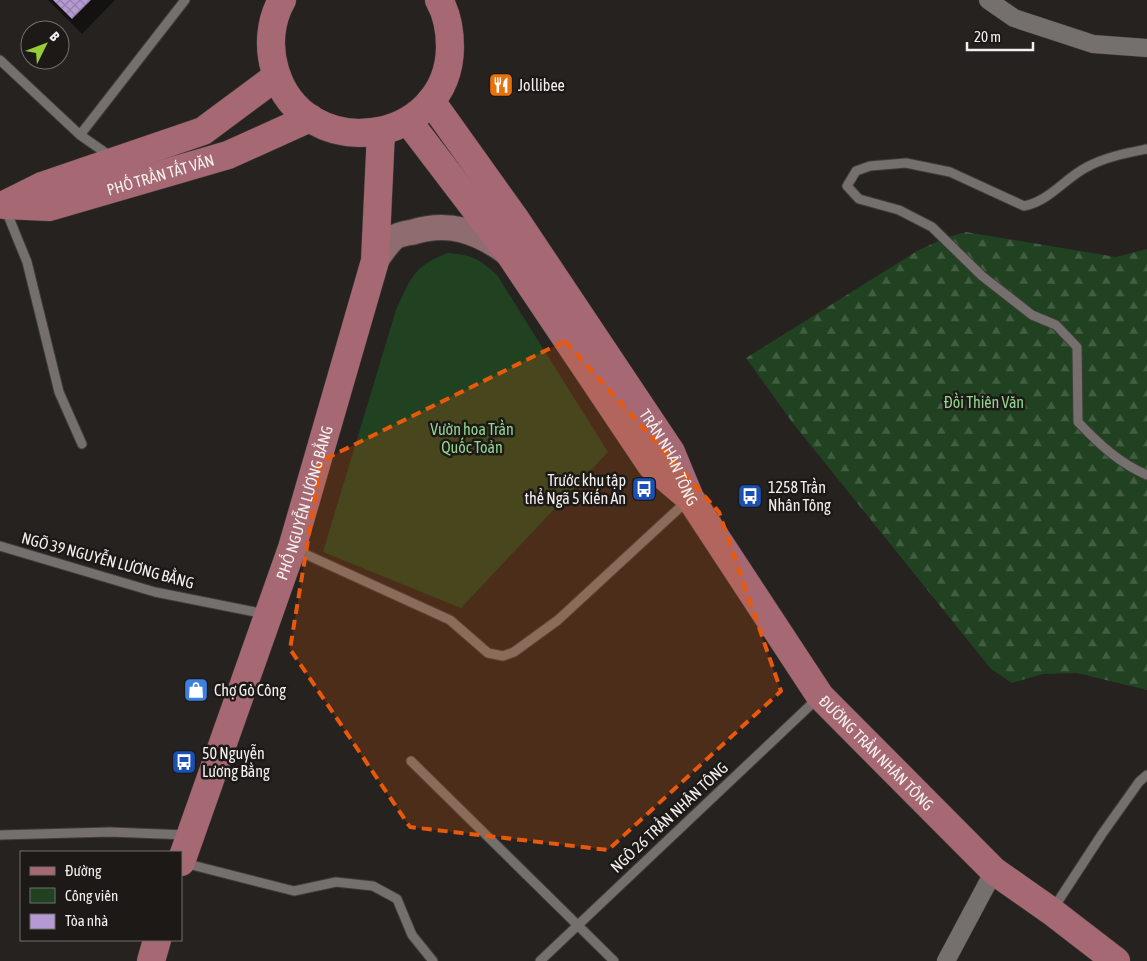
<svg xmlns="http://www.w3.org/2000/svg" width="1147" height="961" font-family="'Asap Condensed',sans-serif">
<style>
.forest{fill:url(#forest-firs)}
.park{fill:#214221}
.shadow{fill:#0007}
.building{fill:url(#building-cross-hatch)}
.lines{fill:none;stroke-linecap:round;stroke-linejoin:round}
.service-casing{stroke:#413d3b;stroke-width:11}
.minor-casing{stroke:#413d3b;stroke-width:19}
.secondary-casing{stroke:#413d3b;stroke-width:27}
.primary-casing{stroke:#413d3b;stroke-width:29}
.service{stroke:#75706d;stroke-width:9}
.minor{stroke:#75706d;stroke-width:18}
.secondary{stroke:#8e6c70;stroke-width:25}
.primary{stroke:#a66872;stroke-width:28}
.marked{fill:#e8590c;fill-opacity:0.2;stroke:#e8590c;stroke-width:4;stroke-dasharray:10 6;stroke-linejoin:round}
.labels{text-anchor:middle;stroke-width:5;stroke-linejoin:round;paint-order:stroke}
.poi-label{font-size:16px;fill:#f2f0ee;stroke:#1c1916;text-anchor:start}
.street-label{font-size:16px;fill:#f2f0ee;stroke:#1c1916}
.park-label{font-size:16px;fill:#90d48e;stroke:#1c1916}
</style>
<defs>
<pattern id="forest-firs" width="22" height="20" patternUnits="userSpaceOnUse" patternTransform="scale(1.25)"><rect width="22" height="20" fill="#214221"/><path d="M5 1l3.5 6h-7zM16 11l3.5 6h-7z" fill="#425e42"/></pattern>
<pattern id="building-cross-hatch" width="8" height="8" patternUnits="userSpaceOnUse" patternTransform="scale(1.25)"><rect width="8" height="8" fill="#b499d3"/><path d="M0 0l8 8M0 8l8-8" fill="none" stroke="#9481a9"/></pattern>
</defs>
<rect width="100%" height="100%" fill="#26221f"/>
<path class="forest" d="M966 232 1116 257 1147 249V690L1077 673 1043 674 1012 683 991 669 792 422 746 358 917 251 945 238Z"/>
<path class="park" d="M448 253C473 255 479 259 497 275L608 452 461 608 323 552 396 310C411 278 413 266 448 253Z"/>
<path class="shadow" d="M48 0H115L82 34Z"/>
<path class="building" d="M53 0H91L72 19Z"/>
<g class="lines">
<defs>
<path id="service" d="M0 60 80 135 113 158
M80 135 185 0
M1147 149C1127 153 1105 157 1087 167 1065 178 1050 201 1024 206L950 172 906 163 870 166 856 171 847 186 859 199 899 210 932 227 982 276 1032 315 1056 325 1077 347 1078 422C1099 444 1119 463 1147 475
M5 208 27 262 59 392 82 444
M0 546 155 592 265 614
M294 549 450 620 488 653 503 656 514 652 558 620 688 500
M411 761 614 961
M0 835 110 832 187 835
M184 863 294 891 336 882 373 886 397 899 412 935 433 961
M1053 909 1102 834 1139 782 1147 775
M540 961 818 698"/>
<path id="minor" d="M988 0 1014 18 1093 44 1147 48
M946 961 994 871"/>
<path id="secondary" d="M375 261C381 254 388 242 395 237 400 234 408 233 413 232 449 221 477 231 506 252"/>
<g id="primary">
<path d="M282 0C270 21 268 47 275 70 303 166 449 147 450 47 450 31 447 14 439 0"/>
<path id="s1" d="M431 101 516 220 671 452 690 498 820 696 994 871 1051 911 1116 961"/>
<path d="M408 121 511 256 651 465 685 494"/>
<path d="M6 204 42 186 203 131 277 76"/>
<path id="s2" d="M4 205 49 207 228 155 310 118"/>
<path id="s3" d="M181 862 292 548 375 261 381 132"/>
<path d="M151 961 157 940"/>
</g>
</defs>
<use href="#service" class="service-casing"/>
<use href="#minor" class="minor-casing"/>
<use href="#secondary" class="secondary-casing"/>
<use href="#primary" class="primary-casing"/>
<use href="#service" class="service"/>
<use href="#minor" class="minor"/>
<use href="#secondary" class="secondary"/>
<use href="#primary" class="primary"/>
</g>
<path class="marked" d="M565 341 719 512 781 691 608 850 410 827 290 649 321 461Z"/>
<defs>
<symbol id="restaurant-square" viewBox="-11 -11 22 22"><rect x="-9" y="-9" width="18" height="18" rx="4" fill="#e8710a" stroke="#1c1916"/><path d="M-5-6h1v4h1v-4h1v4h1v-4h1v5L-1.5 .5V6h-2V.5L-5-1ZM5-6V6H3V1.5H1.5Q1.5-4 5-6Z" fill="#fff"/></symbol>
<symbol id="bus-square" viewBox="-11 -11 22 22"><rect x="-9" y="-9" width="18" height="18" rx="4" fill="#1a4fb4" stroke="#1c1916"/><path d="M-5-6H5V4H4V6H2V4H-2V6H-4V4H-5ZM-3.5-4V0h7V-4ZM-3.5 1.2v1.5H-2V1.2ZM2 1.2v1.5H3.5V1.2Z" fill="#fff"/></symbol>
<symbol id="shop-square" viewBox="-11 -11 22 22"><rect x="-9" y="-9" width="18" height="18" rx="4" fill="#3f7fe0" stroke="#1c1916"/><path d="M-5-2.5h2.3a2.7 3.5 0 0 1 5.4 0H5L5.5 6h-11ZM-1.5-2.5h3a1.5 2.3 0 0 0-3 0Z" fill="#fff"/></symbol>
</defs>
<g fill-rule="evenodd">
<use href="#restaurant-square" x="487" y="71" width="28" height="28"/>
<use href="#bus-square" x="630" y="475" width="28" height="28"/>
<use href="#bus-square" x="736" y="482" width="28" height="28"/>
<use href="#shop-square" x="182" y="676" width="28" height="28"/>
<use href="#bus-square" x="170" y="748" width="28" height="28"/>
</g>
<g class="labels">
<g class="poi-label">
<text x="518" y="91">Jollibee</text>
<text x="626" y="486" text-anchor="end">Trước khu tập<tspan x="626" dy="18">thể Ngã 5 Kiến An</tspan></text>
<text x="768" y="493">1258 Trần<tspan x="768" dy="18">Nhân Tông</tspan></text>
<text x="214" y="696">Chợ Gò Công</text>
<text x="202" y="759">50 Nguyễn<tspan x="202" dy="18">Lương Bằng</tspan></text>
</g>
<g class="street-label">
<text dy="6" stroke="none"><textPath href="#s2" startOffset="161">PHỐ TRẦN TẤT VĂN</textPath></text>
<text dy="6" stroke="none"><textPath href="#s1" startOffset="429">TRẦN NHÂN TÔNG</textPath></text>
<text dy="6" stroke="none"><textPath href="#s3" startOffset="380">PHỐ NGUYỄN LƯƠNG BẰNG</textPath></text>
<text transform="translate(108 560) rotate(15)" y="6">NGÕ 39 NGUYỄN LƯƠNG BẰNG</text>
<text dy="6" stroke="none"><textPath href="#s1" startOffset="792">ĐƯỜNG TRẦN NHÂN TÔNG</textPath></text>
<text transform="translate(669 817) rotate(-43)" y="6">NGÔ 26 TRẦN NHÂN TÔNG</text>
</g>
<g class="park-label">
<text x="984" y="408">Đồi Thiên Văn</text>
<text x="472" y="435">Vườn hoa Trần<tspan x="472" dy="18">Quốc Toản</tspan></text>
</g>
</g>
<rect x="20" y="851" width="162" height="90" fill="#1c1916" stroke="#726f6c"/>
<rect x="30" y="867" width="25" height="8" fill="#a66872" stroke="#726f6c"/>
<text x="65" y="876" font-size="15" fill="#f2f0ee">Đường</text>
<rect x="30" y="888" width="25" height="15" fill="#214221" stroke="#726f6c"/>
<text x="65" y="901" font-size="15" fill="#f2f0ee">Công viên</text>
<rect x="30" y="914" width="25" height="15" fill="#b499d3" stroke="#726f6c"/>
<text x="65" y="926" font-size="15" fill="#f2f0ee">Tòa nhà</text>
<g transform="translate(45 45) rotate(48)"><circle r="24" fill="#1c1916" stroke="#726f6c"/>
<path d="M0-4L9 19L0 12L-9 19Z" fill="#97cb38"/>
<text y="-8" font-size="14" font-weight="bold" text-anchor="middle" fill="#f2f0ee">B</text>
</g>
<path d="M967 42v8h66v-8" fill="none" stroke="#f2f0ee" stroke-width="2.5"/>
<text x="974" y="42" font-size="15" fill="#f2f0ee" stroke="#1c1916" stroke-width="4" paint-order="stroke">20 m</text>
</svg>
